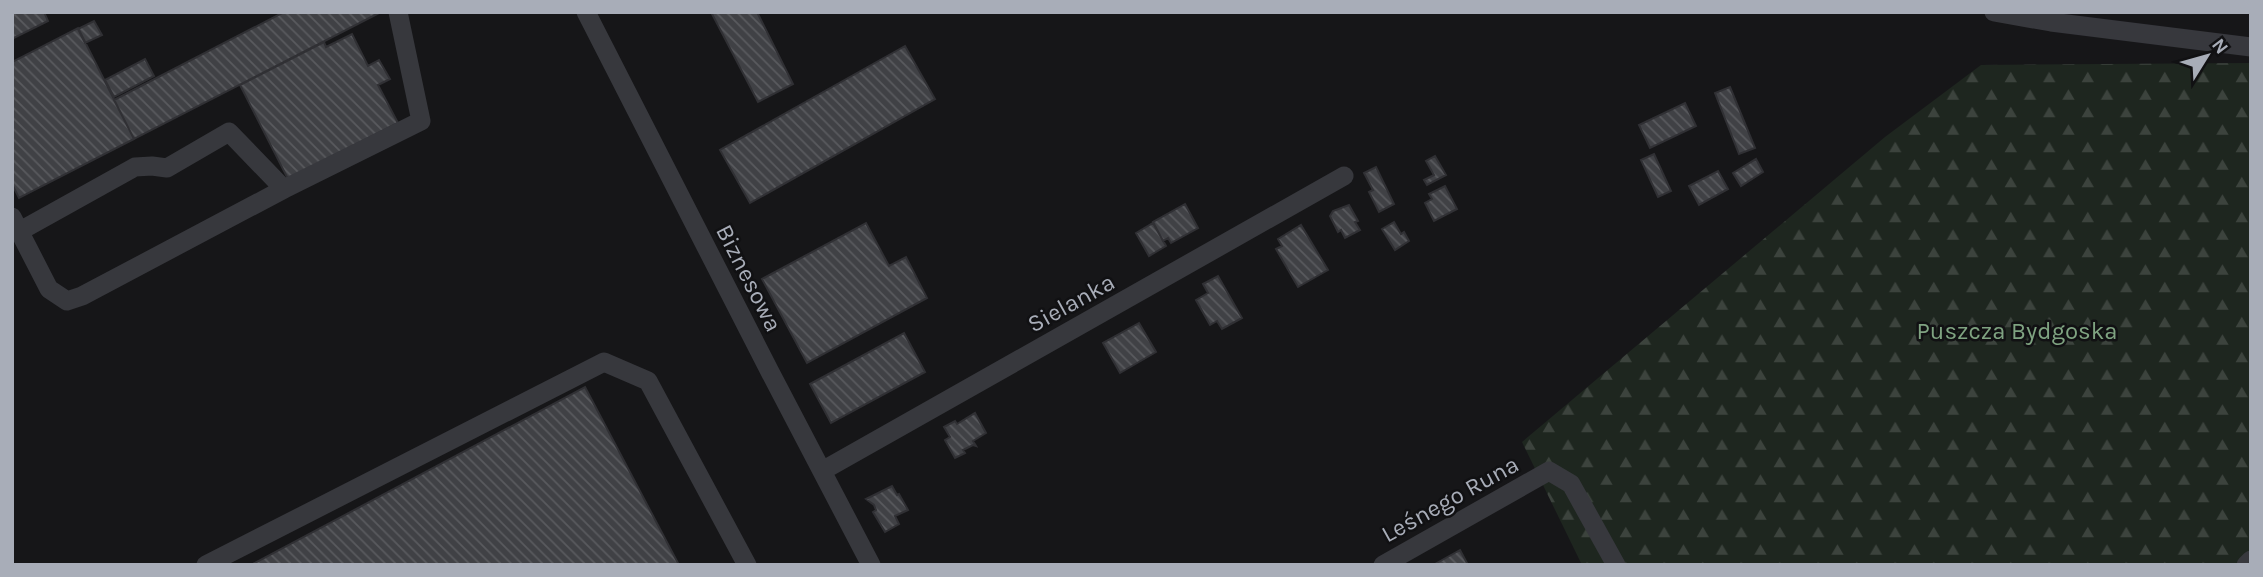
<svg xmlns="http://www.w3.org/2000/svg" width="2263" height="577" font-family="Karla,sans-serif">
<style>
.forest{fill:url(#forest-firs)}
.building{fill:url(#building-back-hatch);stroke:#303034;stroke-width:2}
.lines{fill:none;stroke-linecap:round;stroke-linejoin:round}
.minor{stroke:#37383d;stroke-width:19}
.labels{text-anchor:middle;stroke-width:5;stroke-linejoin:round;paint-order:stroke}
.street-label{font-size:24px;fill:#a8adb8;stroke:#111113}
.park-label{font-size:24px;fill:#7fa381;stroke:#111113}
</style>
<defs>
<pattern id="forest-firs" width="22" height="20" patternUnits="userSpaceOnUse" patternTransform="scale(1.75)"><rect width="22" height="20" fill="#1e261f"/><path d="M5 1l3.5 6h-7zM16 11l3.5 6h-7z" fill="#3c433d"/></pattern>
<pattern id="building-back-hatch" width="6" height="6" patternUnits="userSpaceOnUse" patternTransform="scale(1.75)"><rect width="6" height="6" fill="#404145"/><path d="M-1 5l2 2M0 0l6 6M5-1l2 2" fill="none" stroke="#595a5e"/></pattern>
</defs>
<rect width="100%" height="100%" fill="#161618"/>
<path class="forest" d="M2251 63V565H1582L1522 442 1885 137 1981 65Z"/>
<path class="building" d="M12 12H44L48 21 12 39Z
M284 12H381L134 139 114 100Z
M711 12H757L793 84 758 102Z
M94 21 102 35 85 43 78 29Z
M78 28 134 139 19 198 12 184V62Z
M352 34 368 66 379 60 390 79 378 85 398 123 288 179 240 85 324 42 326 47Z
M905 46 935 99 750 203 720 150Z
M145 59 154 76 114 97 105 80Z
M1730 87 1755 148 1739 154 1715 93Z
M1685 103 1696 126 1650 148 1639 125Z
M1654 154 1671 191 1658 197 1641 160Z
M1435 156 1446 175 1427 185 1424 180 1434 175 1426 161Z
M1756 159 1763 172 1741 186 1733 173Z
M1376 167 1394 204 1379 212 1369 192 1373 190 1364 173Z
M1718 171 1728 189 1699 205 1689 186Z
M1445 186 1457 209 1434 221 1425 203 1432 199 1429 194Z
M1185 204 1198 228 1171 243 1168 238 1163 241 1153 222Z
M1349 205 1358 221 1355 222 1360 230 1345 238 1341 230 1338 232 1330 216 1333 211Z
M1394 222 1401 234 1404 232 1409 241 1395 250 1382 229Z
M866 223 889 266 906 257 927 298 807 363 762 279Z
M1153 223 1166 246 1149 256 1136 233Z
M1301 225 1328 270 1298 287 1276 249 1282 246 1278 239Z
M1218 276 1242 318 1222 329 1217 321 1210 325 1196 300 1208 293 1203 284Z
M1139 323 1156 352 1120 373 1103 343Z
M904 333 925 372 831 423 810 384Z
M585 387 679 565H251Z
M975 413 986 433 973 441 976 446 973 445 963 450 965 453 955 458 945 440 950 437 944 427 955 421 957 424Z
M892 486 897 495 899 494 908 510 895 516 899 524 885 532 873 512 876 510 874 505 866 499Z
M1460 550 1468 565H1435V564Z"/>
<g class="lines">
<path class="minor" d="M586 12 769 370 871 565
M1994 12 2051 22 2251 47
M12 217 49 289 67 301 82 296 284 189
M20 231 135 167 152 166 167 168 229 132 284 189 421 121 398 12
M822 471 1344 176
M206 565 604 362 648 381 747 565
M1383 565 1549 471 1571 484 1616 565
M2246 565 2251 560"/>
</g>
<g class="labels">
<g class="street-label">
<text transform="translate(749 278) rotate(63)" y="8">Biznesowa</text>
<text transform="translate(1071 303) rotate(-29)" y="8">Sielanka</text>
<text transform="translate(1450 499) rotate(-29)" y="8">Leśnego Runa</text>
</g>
<g class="park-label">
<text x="2017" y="339">Puszcza Bydgoska</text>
</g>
</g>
<rect width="2263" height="577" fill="none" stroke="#a8adb8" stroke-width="28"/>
<g transform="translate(2207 56) rotate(53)" stroke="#111113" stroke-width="5" paint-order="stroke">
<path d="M0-5L12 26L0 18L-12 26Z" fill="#a8adb8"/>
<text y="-10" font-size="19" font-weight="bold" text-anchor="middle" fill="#a8adb8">N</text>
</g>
</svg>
